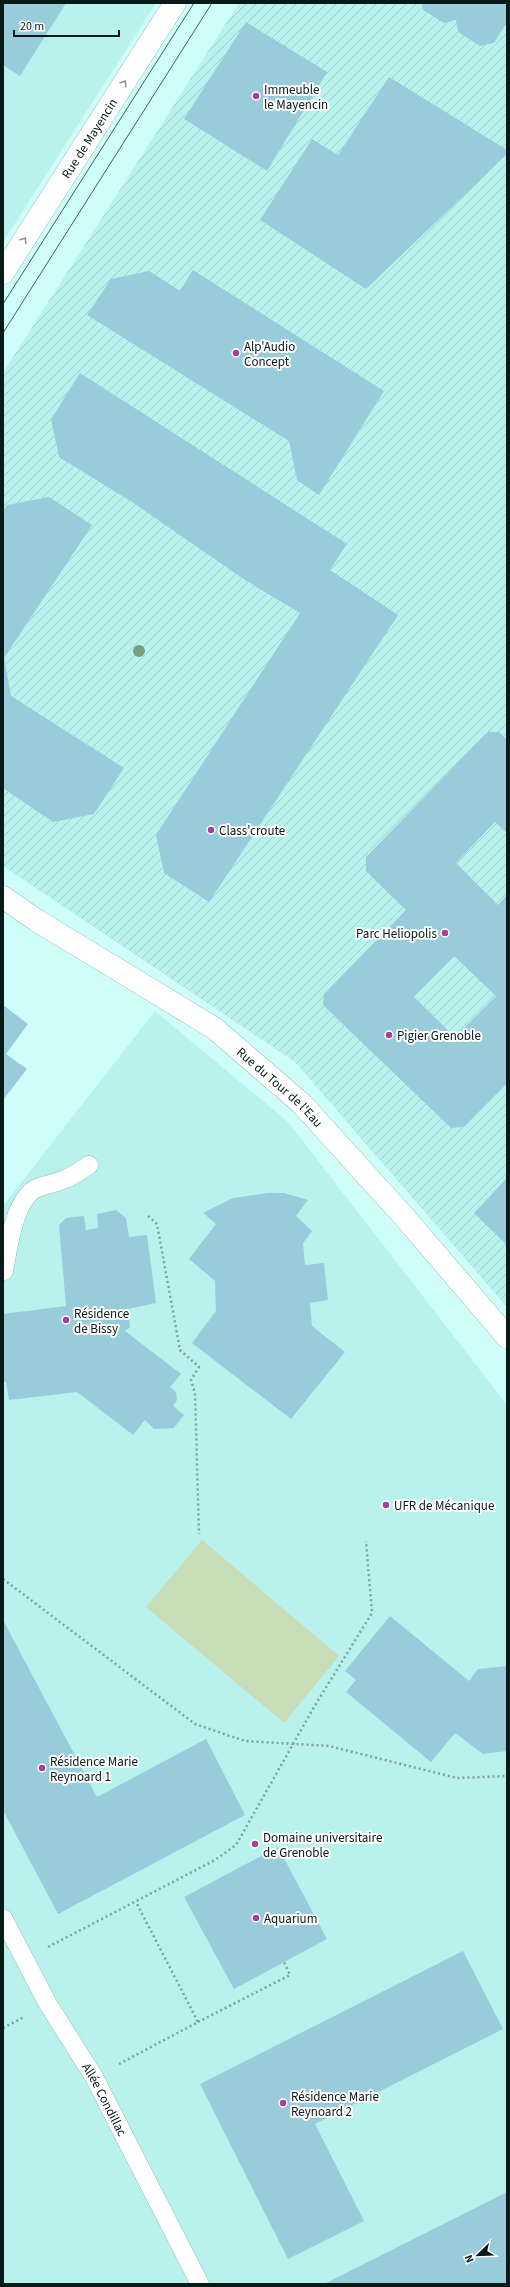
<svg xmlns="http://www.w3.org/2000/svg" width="510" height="2287" font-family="'Source Sans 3',sans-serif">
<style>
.built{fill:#b9f1ec}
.industrial{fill:url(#industrial-furrows)}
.garden{fill:#c7deb8}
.building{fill:#99ccdb;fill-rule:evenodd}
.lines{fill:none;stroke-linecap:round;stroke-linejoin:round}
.service-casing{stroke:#94c0bd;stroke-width:19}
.minor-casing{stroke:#94c0bd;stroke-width:23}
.path{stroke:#7ea09d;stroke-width:2.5;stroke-dasharray:2 3;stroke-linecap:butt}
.service{stroke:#fff;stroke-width:18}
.minor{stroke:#fff;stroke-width:22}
.tram{stroke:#47615f;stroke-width:1}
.tree{fill:#7ba081}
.oneway{stroke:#909897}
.poi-dot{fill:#a93e9f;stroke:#fff;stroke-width:1.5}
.labels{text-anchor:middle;stroke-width:4;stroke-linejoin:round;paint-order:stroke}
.poi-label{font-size:13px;fill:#081918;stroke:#fff;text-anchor:start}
.street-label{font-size:13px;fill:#081918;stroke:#fff}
</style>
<defs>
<pattern id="industrial-furrows" width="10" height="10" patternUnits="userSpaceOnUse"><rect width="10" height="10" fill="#b9f1ec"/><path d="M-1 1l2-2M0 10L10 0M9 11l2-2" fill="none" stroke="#9ececa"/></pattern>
</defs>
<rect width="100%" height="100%" fill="#cffdf9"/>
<path class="built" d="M3 3H156L3 242Z
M155 1011 288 1122 507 1405V2284H3V1206Z"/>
<path class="industrial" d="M239 3H507V1307L295 1062 3 866V373Z"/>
<path class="garden" d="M202 1540 339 1656 284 1723 146 1607Z"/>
<path class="building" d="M3 3H66L20 76 3 65Z
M422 3H507V22L494 43 480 46 458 32 456 20 444 23 423 10Z
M246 22 327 72 267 171 184 119Z
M389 77 507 150V154L366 289 260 220 312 139 338 155Z
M193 270 384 391 319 495 297 480 289 441 87 315 111 279 149 271 180 291Z
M80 373 347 544 330 570 398 615 209 902 164 873 156 835 300 613 245 580 132 502 59 457 51 419Z
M49 497 92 525 4 658 11 696 124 768 94 814 53 822 3 788V511L7 505Z
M488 732H499L507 740V833L495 822 456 863 498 905 507 895V1083L464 1127 451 1128 323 1005 324 994 406 910 366 871V857ZM454 956 496 996 455 1037 414 997Z
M3 1005 28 1024 6 1054 27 1069 3 1100Z
M507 1178V1245L474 1213Z
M268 1193H284L308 1200 296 1216 312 1231 303 1243 305 1265 324 1263 328 1300 310 1303 312 1326 345 1352 291 1419 192 1343 216 1311 215 1281 189 1259 216 1224 203 1213 233 1198Z
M116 1210 126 1218 129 1237 147 1235 156 1303 128 1309 130 1327 125 1331 181 1374 170 1387 176 1392 177 1400 173 1406 184 1415 174 1428 154 1429 145 1420 133 1435 77 1392 9 1400 6 1382H3V1314L66 1306 59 1225 66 1218 84 1216 86 1230 98 1228 97 1214Z
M390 1616 469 1681 478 1669 507 1666V1751L483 1754 455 1733 431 1762 346 1692 356 1680 345 1671Z
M3 1620 97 1797 206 1739 245 1815 58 1914 3 1810Z
M278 1847 327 1939 234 1989 184 1897Z
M463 1951 503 2029 315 2124 364 2221 288 2259 200 2084Z
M507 2192V2283L505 2284H324Z"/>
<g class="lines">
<defs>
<g id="service">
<path d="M4 1271C8 1249 14 1201 35 1189 45 1184 55 1184 65 1179 73 1176 81 1170 89 1165"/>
<path id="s1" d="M3 1918 48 2004 94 2077 200 2284"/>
</g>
<g id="minor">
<path id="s2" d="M3 273 175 3"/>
<path id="s3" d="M3 897 36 920 214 1028 302 1104 407 1220 507 1337"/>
</g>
</defs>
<use href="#service" class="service-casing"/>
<use href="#minor" class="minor-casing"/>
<path class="path" d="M148 1216 157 1224 180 1350 199 1367 191 1380 195 1393 199 1534
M3 1579 195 1724 245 1741 329 1746 457 1778 507 1776
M48 1947 215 1860 236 1845 314 1707 372 1613 366 1541
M198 2022 290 1975 284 1962
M3 2028 24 2017
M119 2064 198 2022 136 1902"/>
<use href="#service" class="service"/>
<use href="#minor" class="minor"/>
<path class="tram" d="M3 304 194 3
M3 333 212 3"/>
</g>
<circle class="tree" cx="139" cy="651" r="6"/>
<defs><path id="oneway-chevron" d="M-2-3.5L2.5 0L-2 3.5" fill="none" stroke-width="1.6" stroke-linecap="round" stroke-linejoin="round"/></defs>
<g class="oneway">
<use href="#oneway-chevron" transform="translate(124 83) rotate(-57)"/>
<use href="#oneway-chevron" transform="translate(24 240) rotate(-57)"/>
</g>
<g class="poi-dot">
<circle cx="256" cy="96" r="4"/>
<circle cx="236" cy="353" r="4"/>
<circle cx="211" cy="830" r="4"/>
<circle cx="445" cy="933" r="4"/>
<circle cx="389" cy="1035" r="4"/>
<circle cx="66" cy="1320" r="4"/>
<circle cx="386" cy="1505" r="4"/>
<circle cx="42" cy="1768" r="4"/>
<circle cx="255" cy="1844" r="4"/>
<circle cx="256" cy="1918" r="4"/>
<circle cx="283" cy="2103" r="4"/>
</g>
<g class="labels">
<g class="poi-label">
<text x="264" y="94">Immeuble<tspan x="264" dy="15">le Mayencin</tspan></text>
<text x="244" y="351">Alp'Audio<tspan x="244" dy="15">Concept</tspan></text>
<text x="219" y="835">Class'croute</text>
<text x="437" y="938" text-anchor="end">Parc Heliopolis</text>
<text x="397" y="1040">Pigier Grenoble</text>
<text x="74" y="1318">Résidence<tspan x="74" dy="15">de Bissy</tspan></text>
<text x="394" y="1510">UFR de Mécanique</text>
<text x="50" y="1766">Résidence Marie<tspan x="50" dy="15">Reynoard 1</tspan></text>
<text x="263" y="1842">Domaine universitaire<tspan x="263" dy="15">de Grenoble</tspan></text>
<text x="264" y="1923">Aquarium</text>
<text x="291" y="2101">Résidence Marie<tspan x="291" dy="15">Reynoard 2</tspan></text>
</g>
<g class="street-label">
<text dy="5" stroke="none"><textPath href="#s2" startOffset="160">Rue de Mayencin</textPath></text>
<text dy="5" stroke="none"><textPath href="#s3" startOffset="337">Rue du Tour de l'Eau</textPath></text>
<text dy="5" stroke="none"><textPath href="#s1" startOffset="208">Allée Condillac</textPath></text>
</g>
</g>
<rect width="510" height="2287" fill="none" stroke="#081918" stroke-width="8"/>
<g transform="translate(478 2255) rotate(247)" stroke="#ffffff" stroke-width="3" paint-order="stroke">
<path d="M0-3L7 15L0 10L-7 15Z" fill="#081918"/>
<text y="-6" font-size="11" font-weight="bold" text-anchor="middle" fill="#081918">N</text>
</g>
<path d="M14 30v6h105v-6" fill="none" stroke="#081918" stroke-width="2"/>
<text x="20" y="30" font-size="12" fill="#081918" stroke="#ffffff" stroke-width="3" paint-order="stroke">20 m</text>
</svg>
